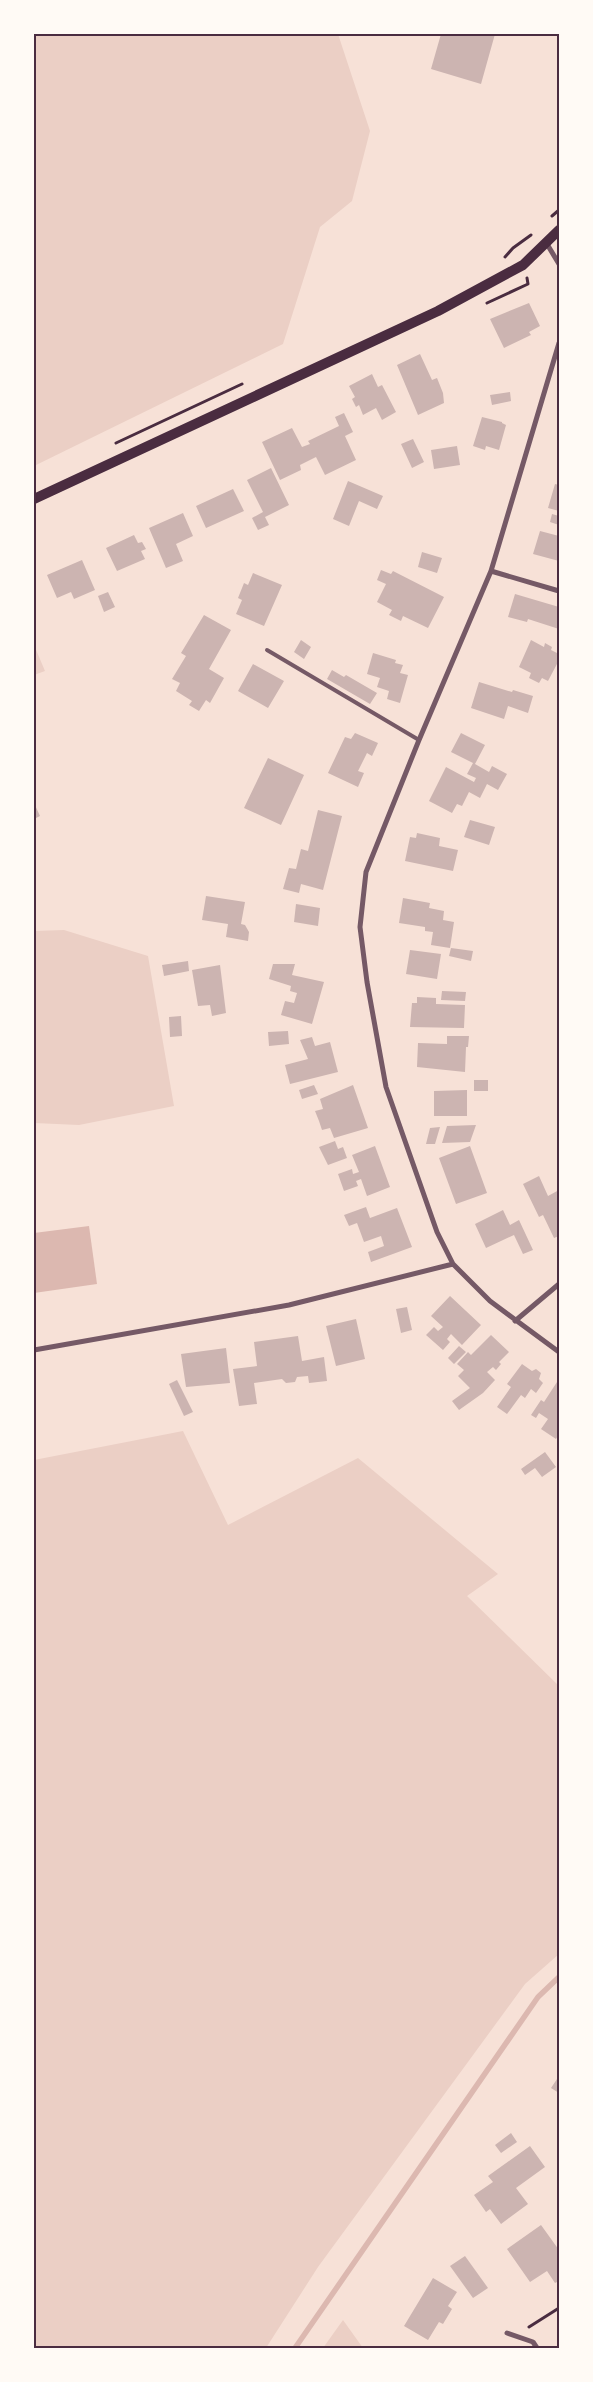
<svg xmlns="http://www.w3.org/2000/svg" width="593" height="2382" font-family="'Sofia Sans Condensed',sans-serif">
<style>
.green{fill:#ebcfc5}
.water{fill:#dcb8b0}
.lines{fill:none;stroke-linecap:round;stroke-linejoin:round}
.stream{stroke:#dcb8b0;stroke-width:5.5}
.building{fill:#ccb4b1}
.path{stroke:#4a2c40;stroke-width:3}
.service{stroke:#755966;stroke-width:4}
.minor{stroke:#755966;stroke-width:5}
.secondary{stroke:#4a2c40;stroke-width:10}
.neatline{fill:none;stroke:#4a2c40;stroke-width:2}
</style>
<rect width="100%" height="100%" fill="#f7e1d7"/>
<path class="green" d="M34 34H338L370 131 352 201 320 227 283 344 34 466Z
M34 645 45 671 34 675Z
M64 930 148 956 174 1106 79 1125 34 1123V931Z
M183 1431 228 1525 358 1458 498 1574 467 1596 559 1686V1954L525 1984 318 2267 266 2348H34V1460Z
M343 2320 363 2348H323Z"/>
<path class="water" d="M89 1226 97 1284 34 1293V1233Z"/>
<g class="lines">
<path class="stream" d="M295 2348 538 1997 559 1977"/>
</g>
<path class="building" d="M441 34H495L481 84 431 69Z
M529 303 540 326 529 332 531 335 504 348 490 319Z
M420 354 432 380 437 378 443 393 444 403 418 415 397 365Z
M372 374 378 387 382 385 396 412 382 420 376 408 363 415 359 405 356 407 352 399 355 397 349 386Z
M510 392 511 401 492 405 490 395Z
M344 413 353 432 345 436 356 460 325 475 316 457 300 465 301 470 280 480 262 442 292 428 302 447 310 444 308 441 339 426 335 417Z
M482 417 502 422V423L506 425 499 450 486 446 485 450 473 446Z
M413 439 424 462 412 468 401 444Z
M457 446 460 465 434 469 431 450Z
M271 468 289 505 265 517 269 525 258 530 252 518 263 512 247 480Z
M348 481 383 496 377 509 359 501 349 526 333 519Z
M555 484 559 485V511L548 508Z
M233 489 244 511 206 528 196 506Z
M183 513 193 536 176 544 183 561 166 568 149 528Z
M552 514 559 516V525L550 522Z
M540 531 559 536V561L533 554Z
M134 535 138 543 142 542 146 549 141 551 145 559 117 571 106 548Z
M422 552 442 558 437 573 418 567Z
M82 560 95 590 74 599 71 592 57 598 47 575Z
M381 570 391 574 393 571 444 597 428 628 403 616 401 621 389 615 392 610 377 602 386 584 377 580Z
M253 573 282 585 264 626 236 614 242 600 238 598 244 583 248 585Z
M108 592 115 607 104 612 98 596Z
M515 594 559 607V629L528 619 527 622 508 617Z
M204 615 231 630 209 669 224 678 210 703 206 700 199 711 189 705 192 701 176 691 180 683 172 679 186 656 181 653Z
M301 640 311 647 304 659 294 652Z
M531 640 544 647 545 643 552 647 551 650 559 654V663L558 662 548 681 542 678 539 683 529 678 531 673 519 667Z
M373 653 396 660 395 663 403 665 400 673 408 675 400 703 387 699 389 691 377 687 380 678 367 674Z
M253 664 284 681 268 708 238 691Z
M332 670 344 677 346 675 377 693 370 704 327 679Z
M479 682 512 692 513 690 533 696 528 713 508 706 504 719 471 708Z
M355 733 378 743 372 756 367 753 358 771 364 773 358 787 328 773 345 737 351 739Z
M461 733 485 745 475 764 489 772 492 766 507 774 498 790 487 784 480 798 469 792 462 806 457 804 452 813 429 801 446 767 474 782 476 778 467 774 473 763 451 752Z
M268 758 304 775 281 825 244 808Z
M34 803 40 816 34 819Z
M318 810 342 816 323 890 301 884 299 893 283 889 289 868 296 869 301 849 308 851Z
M470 820 495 827 489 845 464 837Z
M417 833 440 838 439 846 458 850 453 871 405 861 410 837 416 838Z
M206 896 245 902 241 924 245 925 249 932 248 941 226 937 228 924 202 920Z
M403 898 430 903 429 908 444 911 443 920 454 922 450 948 431 945 433 932 425 931V927L399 923Z
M296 904 320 908 318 926 294 922Z
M451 948 473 951 471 961 449 956Z
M410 950 441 954 437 979 406 974Z
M188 961 189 971 164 976 162 965Z
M273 964H295L292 975 324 982 312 1024 281 1015 285 1001 294 1003 297 993 290 991 291 986 269 979Z
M220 965 226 1013 212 1016 210 1005 198 1006 192 970Z
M442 991 466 992 465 1001 441 1000Z
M417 997 436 998V1004L465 1005 464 1028 410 1027 412 1003H417Z
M181 1016 182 1036 170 1037 169 1017Z
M288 1031 289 1044 269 1046 268 1032Z
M447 1036H469L468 1047H466L465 1072 417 1067 418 1043 447 1044Z
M312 1037 315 1046 330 1042 338 1072 290 1084 285 1065 308 1059 300 1040Z
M474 1080H488V1091H474Z
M314 1085 318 1094 302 1099 299 1090Z
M353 1085 368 1128 334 1138 330 1128 322 1130 319 1121 315 1111 323 1109 320 1099Z
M467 1090V1116H434V1091Z
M476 1125 470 1142 442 1143 447 1126Z
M440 1127 435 1144H426L430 1128Z
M335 1141 338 1149 343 1147 347 1158 328 1165 319 1147Z
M375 1146 390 1187 367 1196 361 1179 356 1181 358 1186 344 1191 338 1174 352 1169 353 1174 359 1172 352 1155Z
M470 1146 487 1193 456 1204 439 1158Z
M539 1176 548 1196 559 1190V1236L554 1238 543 1215 539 1217 523 1184Z
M366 1207 370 1218 397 1208 412 1247 371 1262 368 1252 384 1246 381 1236 364 1242 357 1223 349 1226 344 1215Z
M503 1210 510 1225 519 1220 533 1250 523 1254 514 1235 486 1248 475 1224Z
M450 1296 481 1325 462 1345 451 1334 447 1339 450 1342 443 1350 426 1335 434 1327 438 1331 443 1327 431 1316Z
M407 1307 412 1330 401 1333 396 1309Z
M356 1319 365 1359 336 1366 326 1326Z
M491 1335 509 1352 499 1362 501 1364 496 1370 493 1367 487 1372 495 1380 483 1393 459 1410 452 1401 470 1388 458 1376 464 1370 457 1364 468 1352 471 1355Z
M298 1336 302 1361 324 1357 327 1381 309 1383 308 1376 297 1377 295 1382 286 1383 282 1379 254 1383 257 1404 239 1406 233 1369 257 1366 254 1342Z
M459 1346 466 1352 454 1364 448 1358Z
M226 1348 230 1383 186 1387 181 1354Z
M522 1364 532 1371 536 1369 541 1373 539 1379 543 1383 536 1393 531 1389 525 1398 521 1395 507 1414 497 1407 511 1387 507 1384Z
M177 1380 193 1412 184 1416 169 1384Z
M557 1382 559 1384V1434L556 1439 541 1429 548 1419 539 1413 536 1418 531 1415 541 1400 544 1402Z
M545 1452 556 1467 542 1477 535 1468 525 1475 521 1469Z
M559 2076V2093L551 2088Z
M511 2133 517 2142 501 2153 495 2145Z
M530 2146 545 2167 516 2188 528 2204 501 2224 490 2209 486 2212 474 2195 493 2182 488 2176Z
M541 2225 559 2250V2281L555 2283 547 2271 530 2282 507 2249Z
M465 2256 488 2288 473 2298 450 2266Z
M433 2278 457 2292 448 2306 452 2309 443 2324 439 2322 428 2340 404 2326Z"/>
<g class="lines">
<path class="path" d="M552 216 559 210
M505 257 513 248 531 235
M487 303 528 284 527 278
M116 443 242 384
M529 2327 559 2308"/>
<path class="service" d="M267 650 419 740"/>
<path class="minor" d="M547 244 559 264
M559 343 491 571 419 740 366 872 360 927 367 982 386 1087 437 1232 453 1264 490 1301 559 1352
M491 571 559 591
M515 1321 559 1284
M34 1350 289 1305 453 1264
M507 2333 533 2342 537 2348"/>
<path class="secondary" d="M34 499 438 311 523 265 559 230"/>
</g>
<rect width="593" height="2382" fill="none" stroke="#fffaf5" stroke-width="70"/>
<rect x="35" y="35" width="523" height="2312" class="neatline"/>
</svg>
